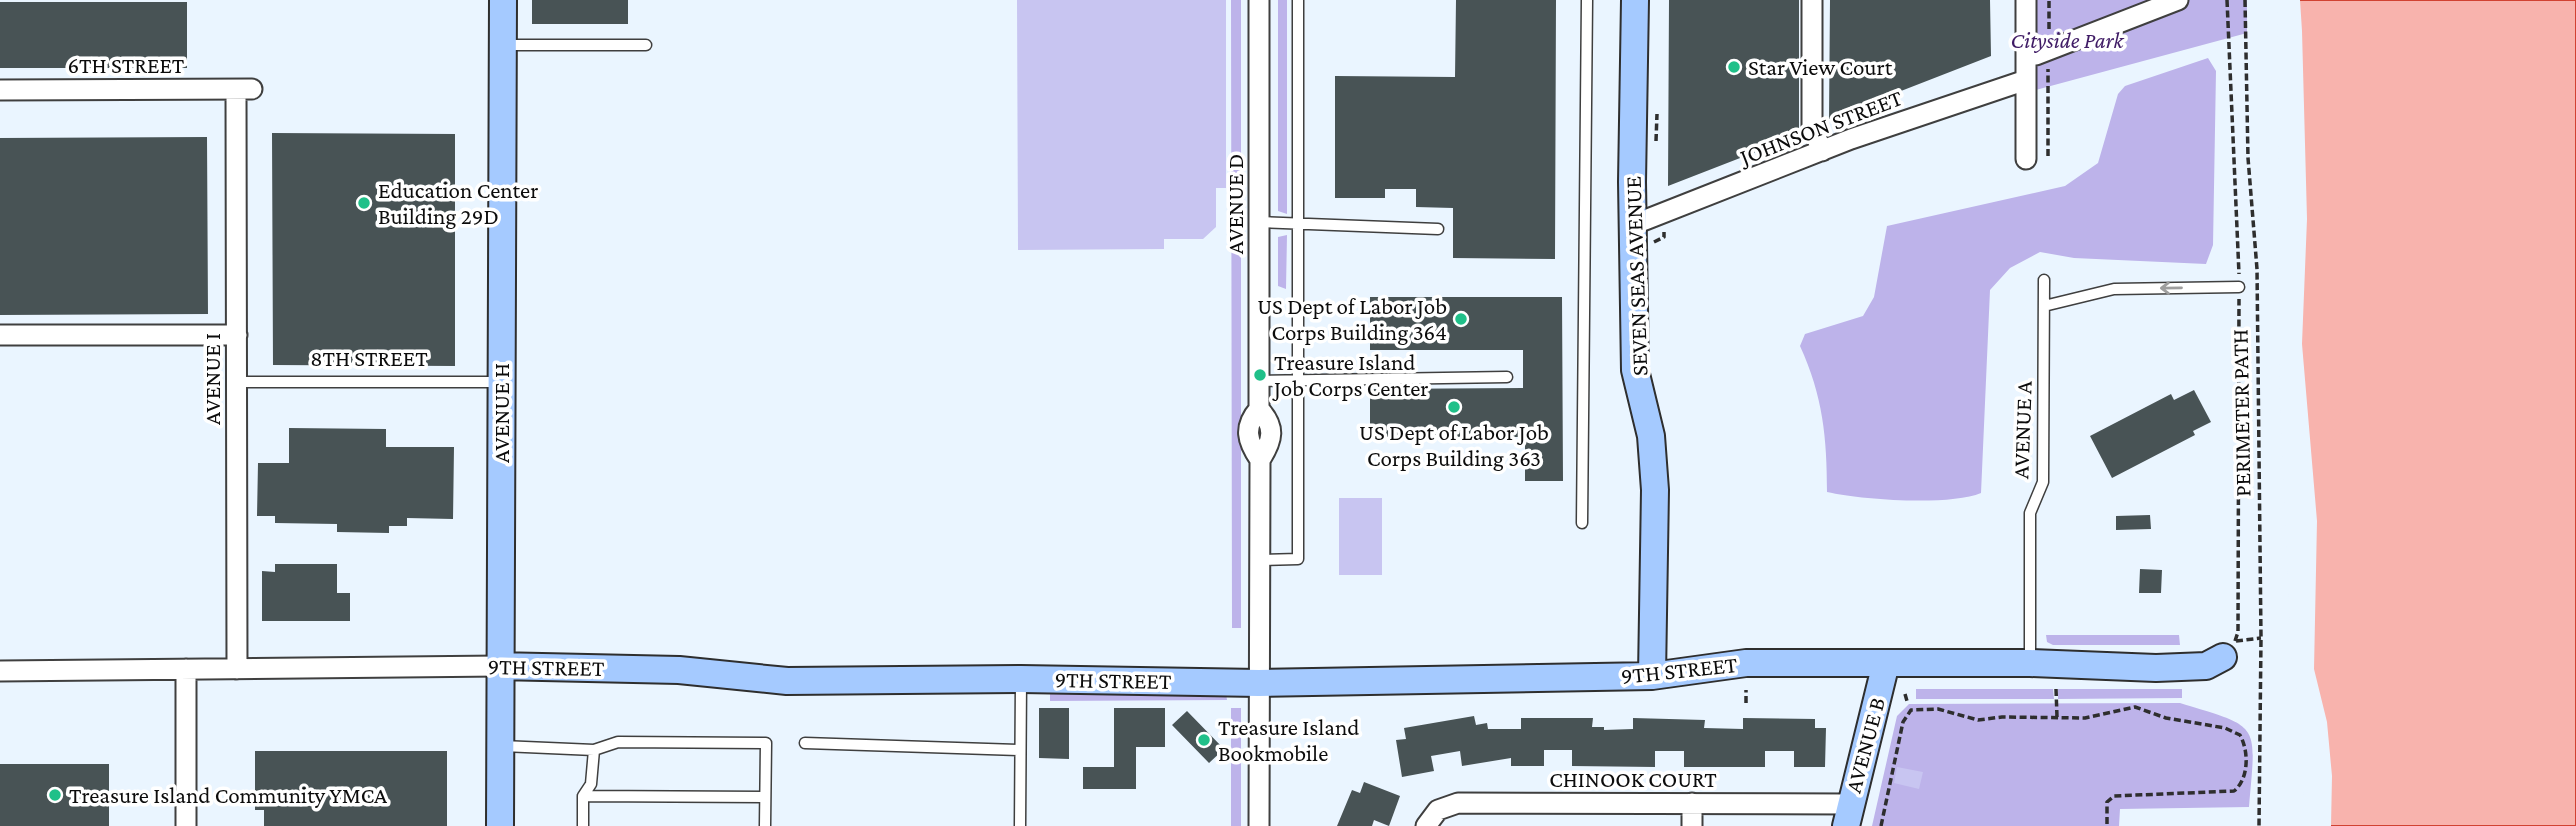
<svg xmlns="http://www.w3.org/2000/svg" width="2576" height="826" font-family="'Crimson Pro',serif">
<style>
.green{fill:#bdb3ea}
.pitch{fill:#c8c5f1}
.water{fill:#f8b3ad;stroke:#d14232;stroke-width:2}
.pier{fill:#eaf5ff}
.building{fill:#485355}
.lines{fill:none;stroke-linecap:round;stroke-linejoin:round}
.lane-casing{stroke:#3f3f3f;stroke-width:13}
.street-casing{stroke:#3f3f3f;stroke-width:23}
.secondary-casing{stroke:#2e2e2e;stroke-width:30}
.path{stroke:#2e2e2e;stroke-width:3.5;stroke-dasharray:7 3.5;stroke-linecap:butt}
.lane{stroke:#fff;stroke-width:10}
.street{stroke:#fff;stroke-width:19}
.secondary{stroke:#a5caff;stroke-width:26}
.oneway{stroke:#9e9e9e}
.poi-dot{fill:#20c089;stroke:#fff;stroke-width:2.5}
.labels{text-anchor:middle;stroke-width:7;stroke-linejoin:round;paint-order:stroke}
.park-label{font-size:23px;font-style:italic;fill:#3f1b65;stroke:#fff}
.street-label{font-size:23px;fill:#0c0c0c;stroke:#fff}
.poi-label{font-size:23px;fill:#0c0c0c;stroke:#fff;text-anchor:start}
</style>
<rect width="100%" height="100%" fill="#eaf5ff"/>
<path class="green" d="M1231 0H1241V628H1232Z
M1278 0H1287V214L1278 211Z
M2027 0H2247V33L2025 93Z
M2208 58 2216 71 2213 245 2206 264 2074 258 2040 252 2010 268 1990 290 1981 493C1950 506 1862 500 1827 492 1827 438 1823 396 1800 346L1805 334 1863 316 1874 297 1887 226 2065 186 2098 163 2118 94 2125 86Z
M1287 235 1286 289 1278 286V237Z
M2046 635H2179L2180 645H2053L2047 642Z
M1916 689H2053L2054 699H1916Z
M2058 689H2182V698L2058 699Z
M1050 692 1226 693 1227 700 1050 701Z
M2180 703C2262 728 2256 722 2249 807L2120 809 2119 826H1872L1897 716 1909 704Z
M1231 708H1241V826H1231Z"/>
<path class="pitch" d="M1017 0H1226V188H1216V227L1203 239H1164V249L1018 250Z
M1339 498H1382V575H1339Z
M1897 767 1923 772 1919 789 1894 783Z"/>
<path class="water" d="M2280 0H2576V826H2305L2310 754Z"/>
<path class="pier" d="M2277 0H2300L2302 31 2307 219 2302 344 2317 521 2314 669 2327 722 2332 776 2331 826H2301L2306 754 2291 653 2280 400Z"/>
<path class="building" d="M532 0H628V24H532Z
M1456 0H1556L1555 259 1453 258V208L1416 207V189H1385V198H1335V76L1455 77Z
M1669 0H1799V135L1668 186Z
M1830 0H1990L1991 56 1829 119Z
M0 2H187V68H0Z
M272 133 455 134V366L273 365Z
M207 137 208 314 0 315V138Z
M1370 297H1562L1563 481H1525V437H1370V389L1523 388V350H1370Z
M2194 390 2211 422 2193 431 2195 435 2112 478 2090 436 2171 394 2174 400Z
M289 428 386 429V447H454L453 519 407 518V526H389V533L337 532V524L275 523V516H257L258 463H289Z
M2150 515 2151 529 2116 530V516Z
M275 564H337V593H350V621H262V571L275 572Z
M2140 569 2162 570 2161 593H2139Z
M1039 708H1069V759L1039 758Z
M1114 708H1165V747H1136V789H1083V767H1114Z
M1187 711 1224 749 1209 763 1172 725Z
M1474 716 1476 725 1487 723 1488 729H1521V718H1593L1592 727H1604V730L1633 729V718L1705 720 1704 728 1743 729V718L1815 719V728H1826L1825 767H1794V751H1765V767H1684V751H1655V767L1572 766V750H1544V766H1511V758L1462 766 1460 751 1431 756 1434 771 1402 777 1396 740 1406 739 1404 728Z
M255 751H447V826H264V810H255Z
M0 764H109V826H0Z
M1364 782 1400 796 1389 826 1374 820 1372 826H1337L1352 790 1360 793Z"/>
<g class="lines">
<defs>
<path id="lane" d="M503 45H646
M1259 222 1438 229
M2044 306 2114 289 2239 287
M1259 381 1507 377
M236 382H500
M1582 523 1587 0
M1259 560 1298 559V0
M2030 662V513L2043 482 2044 280
M805 743 1020 750
M501 746 594 750 618 742 766 743 765 826
M583 796 765 797
M583 826V796L591 784 594 750
M1020 826 1021 680"/>
<path id="street" d="M1812 0V127L1822 151
M2026 0V159
M2036 55 2178 0
M0 90 252 89
M236 90 237 669
M1635 224 1851 139 2026 80
M0 335H237
M1259 409C1243 427 1247 441 1260 460
M186 669V826
M0 671 500 666
M1692 803V826
M1259 826 1260 460C1273 440 1276 427 1259 409V0
M1426 826 1438 810 1458 803 1849 804"/>
<path id="secondary" d="M1635 0 1632 182 1635 370 1651 436 1655 490 1652 676
M500 666 679 670 787 681 1021 679 1259 683 1652 676 1746 663H2030L2156 668 2206 666 2223 657
M500 826 503 0
M1846 826 1886 663"/>
</defs>
<use href="#lane" class="lane-casing"/>
<use href="#street" class="street-casing"/>
<use href="#secondary" class="secondary-casing"/>
<path class="path" d="M2227 0 2239 274
M2245 0 2248 158 2257 269 2261 638 2259 826
M2049 29V0
M1656 141 1657 114
M2048 156V69
M1654 242 1664 237V232
M2235 641 2238 632 2239 299
M2236 641 2261 638
M2056 689 2057 717
M1905 694 1907 701
M1746 703V690
M1881 826 1903 722 1911 710 1938 709 1978 720 2002 717 2085 718 2135 707 2166 718 2225 728 2240 735C2249 751 2249 779 2234 791L2114 796 2107 802V826"/>
<use href="#lane" class="lane"/>
<use href="#street" class="street"/>
<use href="#secondary" class="secondary"/>
</g>
<defs><path id="oneway-shaft" d="M-6 0H5M1.5-3L5.5 0L1.5 3" fill="none" stroke-width="1.6" stroke-linecap="round" stroke-linejoin="round" transform="scale(1.75)"/></defs>
<use class="oneway" href="#oneway-shaft" transform="translate(2171 288) rotate(179)"/>
<g class="poi-dot">
<circle cx="1734" cy="67" r="7"/>
<circle cx="364" cy="203" r="7"/>
<circle cx="1461" cy="319" r="7"/>
<circle cx="1260" cy="375" r="7"/>
<circle cx="1454" cy="407" r="7"/>
<circle cx="1204" cy="740" r="7"/>
<circle cx="55" cy="795" r="7"/>
</g>
<g class="labels">
<g class="park-label">
<text x="2067" y="48">Cityside Park</text>
</g>
<g class="street-label">
<text x="126" y="73">6TH STREET</text>
<text transform="translate(1821 127) rotate(-21)" y="8">JOHNSON STREET</text>
<text transform="translate(1235 204) rotate(-90)" y="8">AVENUE D</text>
<text transform="translate(1636 276) rotate(-92)" y="8">SEVEN SEAS AVENUE</text>
<text x="369" y="366">8TH STREET</text>
<text transform="translate(212 379) rotate(-90)" y="8">AVENUE I</text>
<text transform="translate(501 413) rotate(-90)" y="8">AVENUE H</text>
<text transform="translate(2241 413) rotate(-91)" y="8">PERIMETER PATH</text>
<text transform="translate(2022 430) rotate(-88)" y="8">AVENUE A</text>
<text transform="translate(546 667) rotate(1)" y="8">9TH STREET</text>
<text transform="translate(1679 670) rotate(-6)" y="8">9TH STREET</text>
<text transform="translate(1113 680) rotate(1)" y="8">9TH STREET</text>
<text transform="translate(1865 745) rotate(-75)" y="8">AVENUE B</text>
<text x="1633" y="787">CHINOOK COURT</text>
</g>
<g class="poi-label">
<text x="1748" y="75">Star View Court</text>
<text x="378" y="198">Education Center<tspan x="378" dy="26">Building 29D</tspan></text>
<text x="1447" y="314" text-anchor="end">US Dept of Labor Job<tspan x="1447" dy="26">Corps Building 364</tspan></text>
<text x="1274" y="370">Treasure Island<tspan x="1274" dy="26">Job Corps Center</tspan></text>
<text x="1454" y="440" text-anchor="middle">US Dept of Labor Job<tspan x="1454" dy="26">Corps Building 363</tspan></text>
<text x="1218" y="735">Treasure Island<tspan x="1218" dy="26">Bookmobile</tspan></text>
<text x="69" y="803">Treasure Island Community YMCA</text>
</g>
</g>
</svg>
